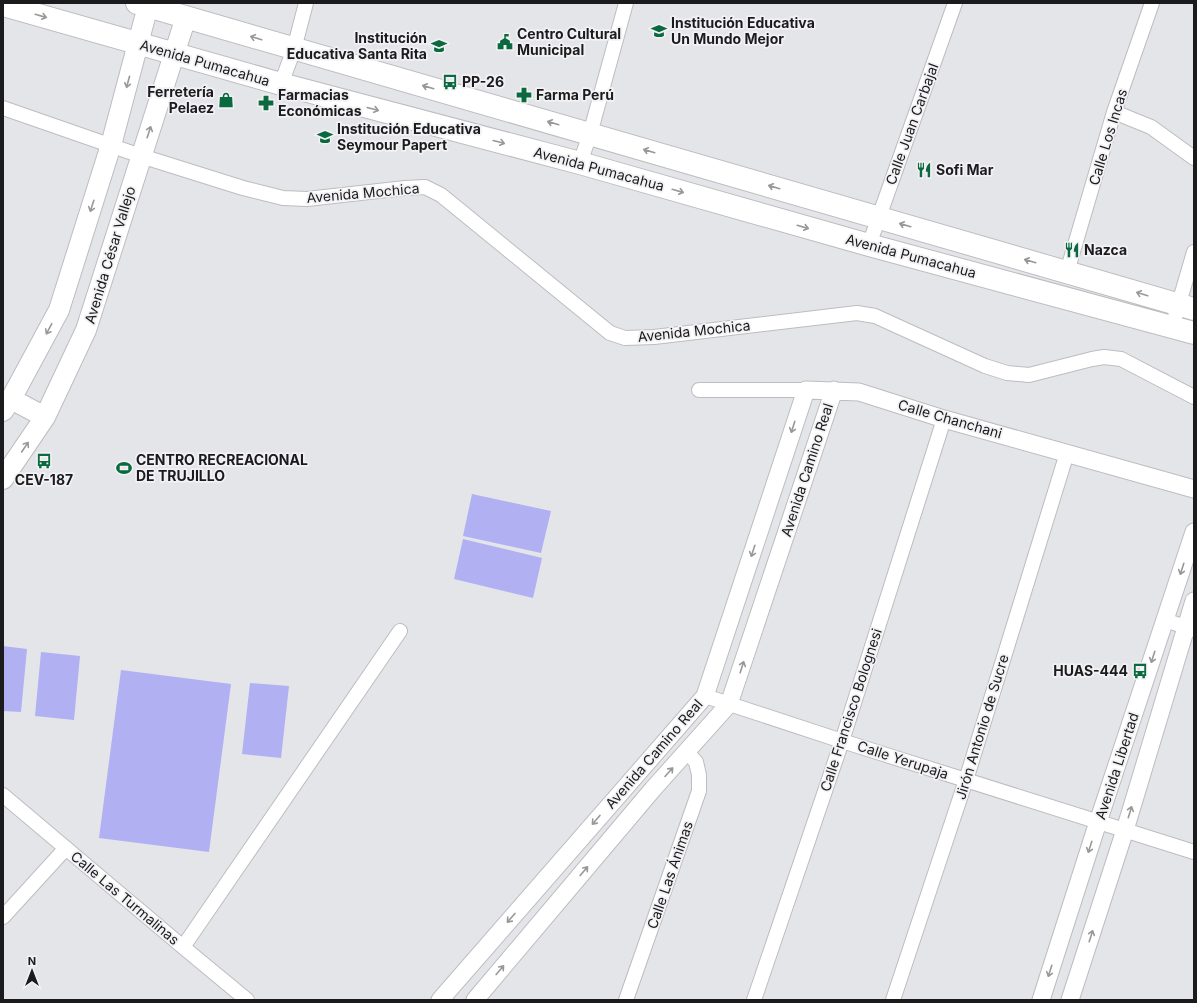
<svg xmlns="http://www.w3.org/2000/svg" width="1197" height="1003" font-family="Inter,sans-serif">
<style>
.green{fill:#b1b0f3}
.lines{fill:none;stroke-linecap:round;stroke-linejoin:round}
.minor-casing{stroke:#bdbdc1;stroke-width:16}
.tertiary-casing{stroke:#bdbdc1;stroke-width:19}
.secondary-casing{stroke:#bdbdc1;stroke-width:22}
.primary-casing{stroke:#bdbdc1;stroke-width:24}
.minor{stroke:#fff;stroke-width:14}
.tertiary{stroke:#fff;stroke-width:17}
.secondary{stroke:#fff;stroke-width:20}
.primary{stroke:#fff;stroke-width:22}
.oneway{stroke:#989899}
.labels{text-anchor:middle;stroke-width:3.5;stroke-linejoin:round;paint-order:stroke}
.poi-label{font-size:14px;font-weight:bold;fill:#1b1b1d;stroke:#f2f2f5;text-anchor:start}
.street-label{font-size:14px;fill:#1b1b1d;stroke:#f2f2f5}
</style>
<rect width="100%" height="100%" fill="#e4e5e8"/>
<path class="green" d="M472 494 551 511 541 553 463 536Z
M463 539 542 558 533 598 454 579Z
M3 646 27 649 21 712 3 711Z
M41 652 80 656 74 720 35 716Z
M121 670 231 684 209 852 99 838Z
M250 683 289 686 281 758 242 754Z"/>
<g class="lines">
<defs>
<path id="minor" d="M281 84 294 49 306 3
M3 108 141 156 243 188 283 198 307 199 405 188 425 187 441 195 610 333 625 338 654 337 857 313 875 316 985 366 1007 373 1029 375 1092 359 1104 357 1121 359 1194 397
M1114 112 1151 127 1194 158
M580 163 590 134 626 3
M869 245 955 3
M1067 272 1114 112 1152 3
M1172 327 1194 252
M699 390H806
M1165 620 1194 630
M705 696 842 741 1194 852
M3 795 183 947 247 1000
M3 917 66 848
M183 947 400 631
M626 1000 699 791V775L696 762 687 752
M754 1000 842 741 944 419
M893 1000 966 780 1067 453"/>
<path id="tertiary" d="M440 1000 705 696 806 390 859 392 944 419 1194 489
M475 1000 653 789 729 704 834 390
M1041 1000 1098 822 1194 532
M1070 1000 1125 830 1194 601"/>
<path id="secondary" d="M11 399 45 417
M3 411 11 399 59 310 111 145 148 6
M3 479 45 417 86 330 186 17"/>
<path id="primary" d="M137 3 1194 309
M3 5 281 84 580 163 869 245 1194 333"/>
</defs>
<use href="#minor" class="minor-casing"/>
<use href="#tertiary" class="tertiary-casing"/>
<use href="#secondary" class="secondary-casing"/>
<use href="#primary" class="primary-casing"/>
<use href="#minor" class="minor"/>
<use href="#tertiary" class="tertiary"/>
<use href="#secondary" class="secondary"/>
<use href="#primary" class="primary"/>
</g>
<defs><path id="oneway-shaft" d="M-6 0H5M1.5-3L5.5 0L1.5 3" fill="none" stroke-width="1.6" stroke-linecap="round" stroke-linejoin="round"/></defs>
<g class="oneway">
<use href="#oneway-shaft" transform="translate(41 16) rotate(16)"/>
<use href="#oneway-shaft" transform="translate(256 38) rotate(-163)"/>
<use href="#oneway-shaft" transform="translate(128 82) rotate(105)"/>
<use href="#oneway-shaft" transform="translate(428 87) rotate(-164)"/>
<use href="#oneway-shaft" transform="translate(373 109) rotate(15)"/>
<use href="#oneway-shaft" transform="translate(553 123) rotate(-164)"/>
<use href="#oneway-shaft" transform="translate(149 132) rotate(-72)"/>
<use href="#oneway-shaft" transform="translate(499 142) rotate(15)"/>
<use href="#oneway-shaft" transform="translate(649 151) rotate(-164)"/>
<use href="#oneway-shaft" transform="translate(774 187) rotate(-164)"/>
<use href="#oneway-shaft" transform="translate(678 191) rotate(16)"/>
<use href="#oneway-shaft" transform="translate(92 206) rotate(108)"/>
<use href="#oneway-shaft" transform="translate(905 225) rotate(-164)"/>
<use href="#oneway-shaft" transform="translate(803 227) rotate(16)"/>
<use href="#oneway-shaft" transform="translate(1030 261) rotate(-164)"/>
<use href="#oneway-shaft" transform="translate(1142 294) rotate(-163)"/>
<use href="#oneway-shaft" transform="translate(49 329) rotate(118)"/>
<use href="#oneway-shaft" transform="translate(793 427) rotate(108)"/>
<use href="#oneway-shaft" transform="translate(25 447) rotate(-56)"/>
<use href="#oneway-shaft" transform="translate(753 551) rotate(108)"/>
<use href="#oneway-shaft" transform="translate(1182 569) rotate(108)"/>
<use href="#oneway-shaft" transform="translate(1153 657) rotate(108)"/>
<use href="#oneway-shaft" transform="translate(742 667) rotate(-72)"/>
<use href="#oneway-shaft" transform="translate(669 772) rotate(-48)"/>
<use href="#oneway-shaft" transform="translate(1130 812) rotate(-73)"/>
<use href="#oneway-shaft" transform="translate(596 820) rotate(131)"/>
<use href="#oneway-shaft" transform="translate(1090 847) rotate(108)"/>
<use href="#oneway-shaft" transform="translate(584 871) rotate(-50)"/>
<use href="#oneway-shaft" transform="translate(511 918) rotate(131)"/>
<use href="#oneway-shaft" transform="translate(1091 936) rotate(-72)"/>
<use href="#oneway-shaft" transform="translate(500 970) rotate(-50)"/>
<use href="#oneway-shaft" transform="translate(1050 971) rotate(108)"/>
</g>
<defs>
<symbol id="school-bare" viewBox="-9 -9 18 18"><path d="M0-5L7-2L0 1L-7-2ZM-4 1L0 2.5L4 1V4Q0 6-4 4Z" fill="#0a693e" stroke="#f2f2f5" stroke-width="2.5" paint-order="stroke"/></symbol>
<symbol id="civic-bare" viewBox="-9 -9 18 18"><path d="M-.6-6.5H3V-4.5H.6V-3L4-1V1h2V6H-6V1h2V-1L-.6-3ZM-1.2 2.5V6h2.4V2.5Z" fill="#0a693e" stroke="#f2f2f5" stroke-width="2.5" paint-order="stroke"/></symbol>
<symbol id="bus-bare" viewBox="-9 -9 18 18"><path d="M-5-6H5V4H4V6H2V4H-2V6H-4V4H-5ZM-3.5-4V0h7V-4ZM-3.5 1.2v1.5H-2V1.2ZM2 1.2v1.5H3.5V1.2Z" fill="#0a693e" stroke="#f2f2f5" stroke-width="2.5" paint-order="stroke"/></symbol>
<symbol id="pharmacy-bare" viewBox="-9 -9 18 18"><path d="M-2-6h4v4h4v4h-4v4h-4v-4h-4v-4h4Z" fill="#0a693e" stroke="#f2f2f5" stroke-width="2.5" paint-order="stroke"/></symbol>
<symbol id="shop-bare" viewBox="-9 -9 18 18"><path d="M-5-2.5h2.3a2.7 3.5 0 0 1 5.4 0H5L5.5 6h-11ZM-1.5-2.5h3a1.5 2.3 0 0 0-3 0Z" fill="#0a693e" stroke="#f2f2f5" stroke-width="2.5" paint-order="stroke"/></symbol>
<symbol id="restaurant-bare" viewBox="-9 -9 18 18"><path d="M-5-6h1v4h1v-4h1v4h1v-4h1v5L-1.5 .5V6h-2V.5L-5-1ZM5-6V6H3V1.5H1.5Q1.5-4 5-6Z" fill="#0a693e" stroke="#f2f2f5" stroke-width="2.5" paint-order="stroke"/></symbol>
<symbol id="stadium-bare" viewBox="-9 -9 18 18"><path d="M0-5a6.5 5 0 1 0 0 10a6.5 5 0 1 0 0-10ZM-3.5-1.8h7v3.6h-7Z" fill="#0a693e" stroke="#f2f2f5" stroke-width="2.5" paint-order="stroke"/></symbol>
</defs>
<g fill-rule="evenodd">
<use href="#school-bare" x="648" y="20" width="22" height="22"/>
<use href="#civic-bare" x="494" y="31" width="22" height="22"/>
<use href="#school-bare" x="428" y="35" width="22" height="22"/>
<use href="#bus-bare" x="439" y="71" width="22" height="22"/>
<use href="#pharmacy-bare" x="513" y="84" width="22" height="22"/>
<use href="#shop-bare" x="215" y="89" width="22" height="22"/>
<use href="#pharmacy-bare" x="255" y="92" width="22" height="22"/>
<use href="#school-bare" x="314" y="126" width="22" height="22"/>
<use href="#restaurant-bare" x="913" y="159" width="22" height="22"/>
<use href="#restaurant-bare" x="1061" y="239" width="22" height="22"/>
<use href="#bus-bare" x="33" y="450" width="22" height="22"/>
<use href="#stadium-bare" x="113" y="457" width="22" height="22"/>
<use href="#bus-bare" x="1129" y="660" width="22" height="22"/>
</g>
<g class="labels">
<g class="poi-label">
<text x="671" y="28">Institución Educativa<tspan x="671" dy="16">Un Mundo Mejor</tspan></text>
<text x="517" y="39">Centro Cultural<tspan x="517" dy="16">Municipal</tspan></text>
<text x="427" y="43" text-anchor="end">Institución<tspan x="427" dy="16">Educativa Santa Rita</tspan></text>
<text x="462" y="87">PP-26</text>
<text x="214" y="97" text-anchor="end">Ferretería<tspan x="214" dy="16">Pelaez</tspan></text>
<text x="278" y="100">Farmacias<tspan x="278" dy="16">Económicas</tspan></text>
<text x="536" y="100">Farma Perú</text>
<text x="337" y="134">Institución Educativa<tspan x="337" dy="16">Seymour Papert</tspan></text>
<text x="936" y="175">Sofi Mar</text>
<text x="1084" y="255">Nazca</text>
<text x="136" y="465">CENTRO RECREACIONAL<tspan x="136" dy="16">DE TRUJILLO</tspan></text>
<text x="44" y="485" text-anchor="middle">CEV-187</text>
<text x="1128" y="676" text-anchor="end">HUAS-444</text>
</g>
<g class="street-label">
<text transform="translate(205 63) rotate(16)" y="5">Avenida Pumacahua</text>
<text transform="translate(912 124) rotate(-70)" y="5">Calle Juan Carbajal</text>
<text transform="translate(1108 137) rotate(-73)" y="5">Calle Los Incas</text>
<text transform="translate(599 169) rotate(15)" y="5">Avenida Pumacahua</text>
<text transform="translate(363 193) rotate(-5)" y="5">Avenida Mochica</text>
<text transform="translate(110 255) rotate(-73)" y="5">Avenida César Vallejo</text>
<text transform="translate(911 256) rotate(15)" y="5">Avenida Pumacahua</text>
<text transform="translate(694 331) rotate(-6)" y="5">Avenida Mochica</text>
<text transform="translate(950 419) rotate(16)" y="5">Calle Chanchani</text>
<text transform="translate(807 470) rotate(-72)" y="5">Avenida Camino Real</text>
<text transform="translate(851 710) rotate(-72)" y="5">Calle Francisco Bolognesi</text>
<text transform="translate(982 727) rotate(-73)" y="5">Jirón Antonio de Sucre</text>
<text transform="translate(654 754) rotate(-49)" y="5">Avenida Camino Real</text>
<text transform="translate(903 760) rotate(18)" y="5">Calle Yerupaja</text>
<text transform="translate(1117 766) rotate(-72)" y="5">Avenida Libertad</text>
<text transform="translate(670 875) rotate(-71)" y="5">Calle Las Ánimas</text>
<text transform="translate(125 898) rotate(40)" y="5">Calle Las Turmalinas</text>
</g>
</g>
<rect width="1197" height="1003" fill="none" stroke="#1b1b1d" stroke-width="8"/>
<g transform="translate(32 971)" stroke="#f2f2f5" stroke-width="3" paint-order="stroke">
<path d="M0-3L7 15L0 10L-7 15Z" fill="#1b1b1d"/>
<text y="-6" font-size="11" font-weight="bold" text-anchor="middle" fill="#1b1b1d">N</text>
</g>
</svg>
